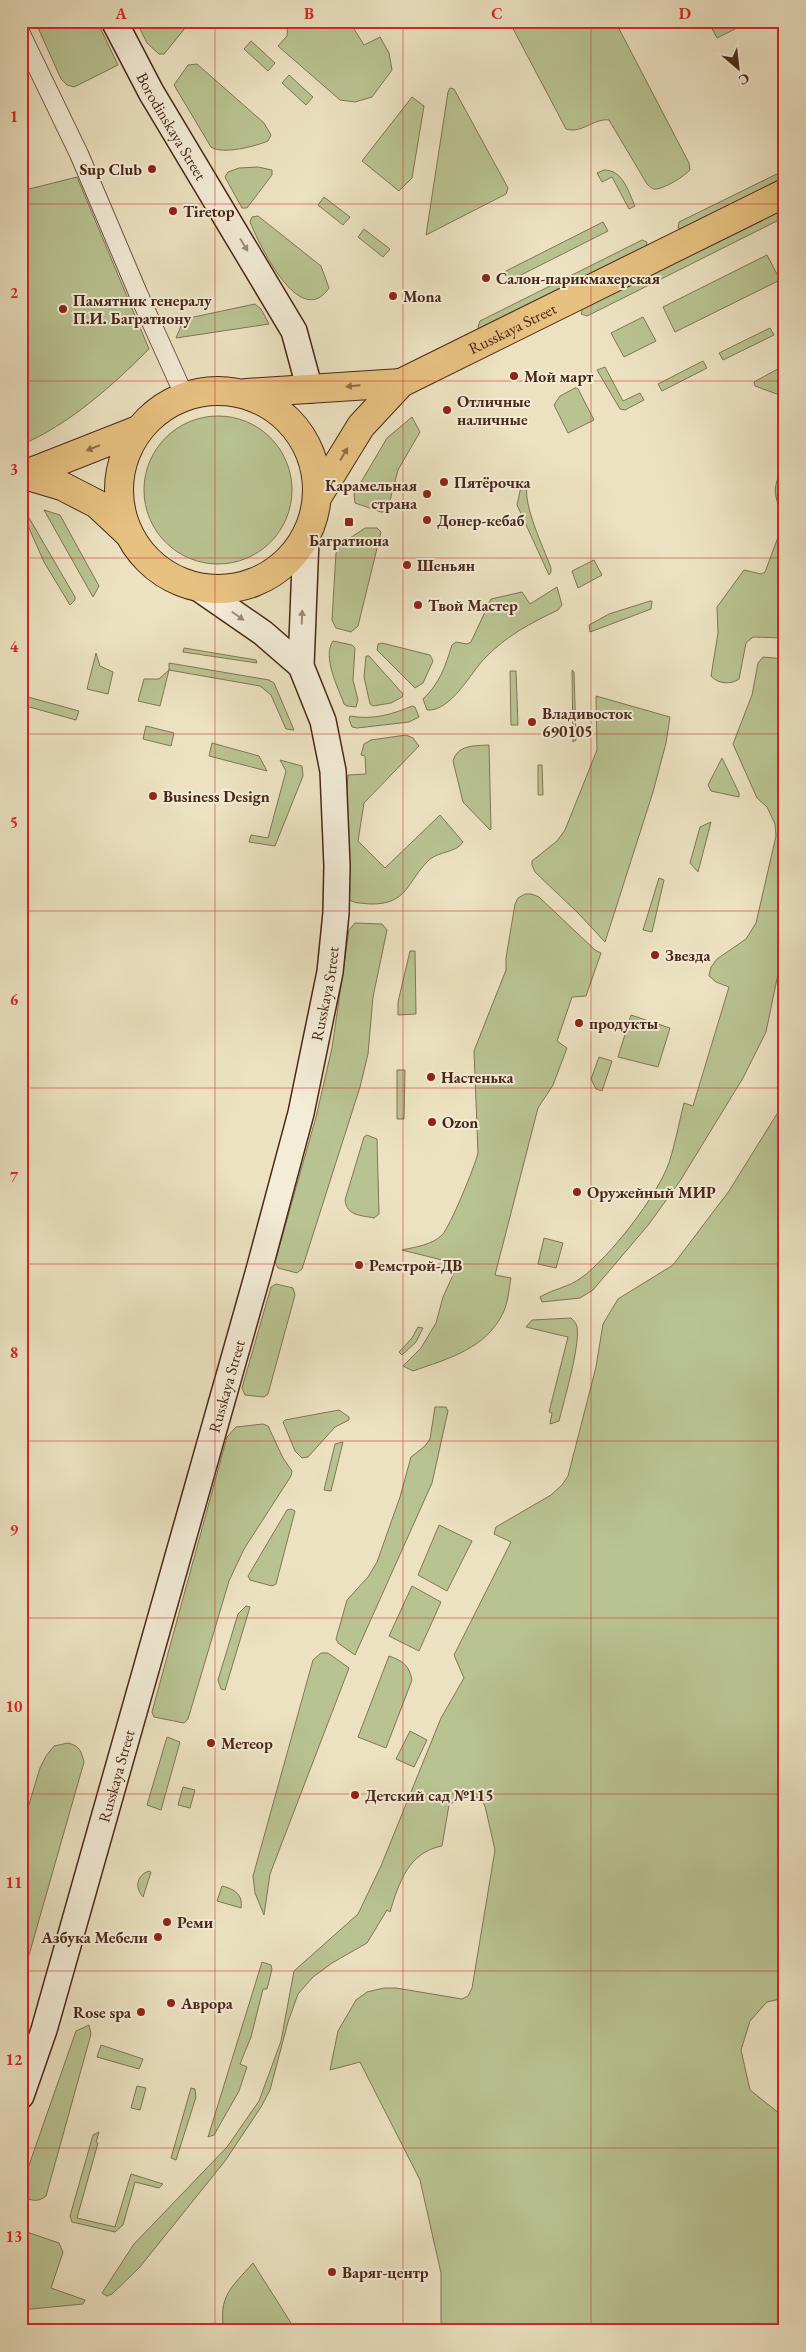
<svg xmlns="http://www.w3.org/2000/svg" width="806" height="2352" font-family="'EB Garamond',serif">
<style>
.green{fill:#b9c392;stroke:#827555}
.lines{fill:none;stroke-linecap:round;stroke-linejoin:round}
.minor-casing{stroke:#735642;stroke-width:20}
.secondary-casing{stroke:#4b2718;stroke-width:28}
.primary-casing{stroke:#4b2718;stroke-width:30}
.minor{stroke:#f3ecd7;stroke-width:18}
.secondary{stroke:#f3ecd7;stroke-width:25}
.primary{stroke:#e6c180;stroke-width:28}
.oneway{fill:#9f8a78}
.oneway2{fill:#916c47}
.grid{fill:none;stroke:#d62828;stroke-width:1;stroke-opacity:0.55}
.poi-dot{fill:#8f2418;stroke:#f3ecd7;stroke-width:2}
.labels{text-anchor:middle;stroke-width:4;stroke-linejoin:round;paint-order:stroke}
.street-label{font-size:16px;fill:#4b2718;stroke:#f3ecd7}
.poi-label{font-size:16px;font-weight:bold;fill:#4b2718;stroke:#f3ecd7;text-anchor:start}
.neatline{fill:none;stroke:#d62828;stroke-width:2}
.grid-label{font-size:16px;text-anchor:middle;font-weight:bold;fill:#d62828}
</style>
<rect width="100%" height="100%" fill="#ece2c1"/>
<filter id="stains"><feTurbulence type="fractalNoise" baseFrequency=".004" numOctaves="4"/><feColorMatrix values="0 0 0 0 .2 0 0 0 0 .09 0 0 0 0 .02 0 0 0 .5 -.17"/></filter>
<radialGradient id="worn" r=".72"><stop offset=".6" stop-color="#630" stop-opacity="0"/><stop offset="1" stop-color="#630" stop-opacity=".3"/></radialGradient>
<path class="green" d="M35 21H97L118 65 74 87 67 85 61 79Z
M136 21H191L164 54H159L147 43Z
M288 21H349L364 45 380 37 389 53 392 70 372 97 355 102 340 100 278 46 287 36Z
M509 21H615L689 163 690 170C683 177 667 187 657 189 653 190 650 187 647 184L609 120C594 118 582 134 566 129Z
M708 21H746L747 23 717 38Z
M251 41 275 63 268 71 244 49Z
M197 64 264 123 271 135 268 141C256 146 223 155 211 147L174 85 188 65Z
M289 75 313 97 306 105 282 83Z
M450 88 454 89 508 188 506 194 426 235 448 92Z
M412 97 424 106 412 178 399 191 362 161Z
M258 167 272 170V175L247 208H242L225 177 228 172 239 168Z
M604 170C623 170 628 191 635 206L629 209 612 177 602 182 597 173Z
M785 170V180L684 230 678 228 679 222Z
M77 177 149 349C112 386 70 424 21 445V341L28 337 21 310V191Z
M324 197 350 217 343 225 318 205Z
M785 207V217L587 316 581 314 583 307Z
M258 216 321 266 329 288C300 331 259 244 250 222L252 217Z
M603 222 608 231 511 280 506 271Z
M364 229 390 249 383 257 358 237Z
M642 240 647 242 646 248 480 329 478 327 480 321Z
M767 255 780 280 675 332 663 307Z
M255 304 261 309 269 324 176 338 181 326 189 318Z
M643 317 656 341 624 357 611 333Z
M770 328 774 335 723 360 719 353Z
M703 361 707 368 662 391 658 384Z
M785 365V397L755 386 754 382Z
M605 367 623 401 640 393 644 400 625 410 620 409 597 370Z
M577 387 594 420 568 433 554 405 560 396Z
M144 490a74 74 0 1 1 148 0a74 74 0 1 1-148 0Z
M412 417 420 432 398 470 388 508 385 512H381L355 503 354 494 387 438Z
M785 463V638L753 637 746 643 739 679C731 685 718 684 711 676L718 633 717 607 744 570 761 574 765 572 783 524C783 514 778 507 776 497 773 485 780 473 785 463Z
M522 482 527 484C523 506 543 546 551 568V572L549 575 517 505Z
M21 504 75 597V600L70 605 44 562 21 510Z
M44 510 60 515 99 586 93 597Z
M365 528H377L381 532 358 626 351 632 336 628 332 620 336 553 341 544Z
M594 560 602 575 578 588 572 571Z
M557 587 562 605 558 610C531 623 506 636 485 658 471 672 451 712 427 710L423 699C440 683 445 667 452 645L456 642 467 644 471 642 491 599 522 592 530 604Z
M650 601H652L651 609 590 632 589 625 609 614Z
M333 641 352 645 355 648 353 680 358 700 356 707 347 706 344 704C338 687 322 657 333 641Z
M382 643 430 655 433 661 423 683 415 688 377 650 378 644Z
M184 648 256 660 257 663 183 652Z
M96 653 100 666 113 672 108 694 87 689Z
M366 656H369L403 694 402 697 391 703 373 706 370 704 364 677Z
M763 657 785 659V940L766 1032 743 1078 680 1181 649 1224 593 1290 580 1298 542 1302 540 1297C553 1289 569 1287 581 1278 610 1257 657 1196 669 1163 675 1144 679 1123 684 1103L693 1106 729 987 716 982 709 976 711 967 717 959 746 939 756 923 776 836 775 824 767 807 757 798 733 744 752 695 758 663Z
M169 663 269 680 274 683 294 730 286 729 271 695 260 686 169 670 160 706 138 701 144 679H159L169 670Z
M572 670 574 672 576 740 573 742Z
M510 671H516L518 725H511Z
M596 696 670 717 666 743 653 792 605 942 578 913 535 872 532 865V861L557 841 565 830 597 750Z
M28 697 79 711 76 720 26 706Z
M412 706 415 707 419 717 409 722 357 728 352 727 349 719 350 716C372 720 391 715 412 706Z
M146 726 174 733 171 746 143 739Z
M406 735 413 738 419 746 364 803 358 841 385 868 440 815 463 842C456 853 439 851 429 860 407 881 408 905 370 904 362 903 355 904 348 899L346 798 348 775 366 774 365 756 361 755 364 744 371 740Z
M212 743 259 756 267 771 209 756Z
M489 745 491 829 490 830 463 802 453 761C458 744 475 746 489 745Z
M722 758 739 793V797L711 791 708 785Z
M280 760 302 766 303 776 275 846 249 842 251 835 268 838 286 771Z
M538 765H542L543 795H538Z
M711 822 698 872 690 863 700 827Z
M659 878 664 880 652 932 643 930Z
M525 894H531L539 897 595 950 601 953 586 996 572 997 557 1041 567 1048 553 1085 538 1108 495 1275 511 1278C509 1289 508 1303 503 1313 486 1349 447 1359 413 1371L403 1366 421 1348 436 1323 443 1297 458 1264 402 1250C415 1247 432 1245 442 1235 450 1227 475 1166 478 1153L474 1051 506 970V958L515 904 518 898Z
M355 923 382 924 387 930 373 997 368 1054 360 1087 302 1269 297 1273 278 1268 275 1262 316 1117 332 1048 349 930Z
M410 951H415L416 1014 398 1015V1002Z
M631 1015 670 1028 658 1067 618 1057Z
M599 1057 612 1061 602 1091 596 1089 591 1079Z
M397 1070H405L404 1119H397Z
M785 1101V1995L780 1999 767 2002 750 2021 741 2050 750 2090 785 2118V2331H441V2273L420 2180 360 2062 330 2070 338 2031 356 2000 367 1992 384 1988H396L462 1999 468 1996 472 1988 495 1850 485 1806 480 1798C470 1796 457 1799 449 1805L442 1846C409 1852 399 1882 390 1912L387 1910 367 1943 332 1963 313 1977 298 1994 288 2022 270 2090 261 2107 225 2161 139 2268 112 2294 107 2296 102 2293 134 2244 227 2147 259 2101 281 2041 294 1971 358 1914 381 1866 441 1718 464 1678 454 1655 511 1542 494 1534 496 1527 551 1495 562 1485 568 1476 596 1367 603 1324 618 1299 673 1265 729 1191Z
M367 1135 377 1139 379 1214 374 1218C360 1215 347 1216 345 1200L364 1137Z
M544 1238 563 1243 556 1268 538 1264Z
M276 1284 293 1288 295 1295 268 1394 264 1397 245 1395 242 1388 271 1287Z
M571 1318C572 1319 575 1322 576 1324 583 1337 563 1404 559 1421L550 1424 552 1413 549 1412 568 1337 526 1327 532 1320Z
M418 1327 423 1328 416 1342 402 1355 399 1352 412 1338Z
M435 1407H446L448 1411 432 1483 355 1655 338 1643 336 1639 347 1600 368 1577 377 1562 400 1497 411 1457 425 1446 430 1439Z
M339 1410 349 1417V1420L335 1427 308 1457 302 1458 295 1451 283 1422 285 1420Z
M263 1424 268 1426 283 1458 292 1471 291 1476 244 1549 229 1581 188 1719 184 1723 154 1717 152 1712 227 1437 236 1427Z
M343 1442 331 1491 324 1490 335 1444Z
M291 1509 295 1511 276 1584 272 1586 250 1580 248 1576 287 1510Z
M439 1525 472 1541 447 1591 418 1575Z
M412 1586 441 1602 419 1651 389 1636Z
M246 1606 250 1607 225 1690 221 1689 218 1680 238 1614Z
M321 1653H328L349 1668 270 1874 264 1915 255 1893 253 1876 313 1660Z
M389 1656C403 1661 409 1665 412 1680L386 1748 358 1737Z
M410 1731 427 1740 414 1767 396 1759Z
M167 1737 180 1742 161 1810 147 1805Z
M68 1743C80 1746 81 1751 84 1762L21 1983V1831L40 1768 46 1756 54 1746Z
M183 1787 195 1790 190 1808 178 1805Z
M149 1871 151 1872 143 1897C134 1887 137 1875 149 1871Z
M222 1886C234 1889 243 1894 241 1908L217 1901Z
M262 1962 271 1965 272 1969 267 1989H263L251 2037 240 2064 247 2067 239 2091 214 2135 208 2137Z
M89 2025 91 2034 46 2196C37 2203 32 2200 22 2197L21 2188 76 2031Z
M101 2045 143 2059 139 2069 97 2057Z
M137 2086 146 2088 140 2110 131 2108Z
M191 2088 195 2089 196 2097 176 2160 171 2158Z
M99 2132 96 2142 98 2143 77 2218 115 2227 131 2174 163 2184 159 2188 135 2182 123 2225 115 2232 72 2222 70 2216 93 2135Z
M21 2230 59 2243 63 2252 51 2288 85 2300 83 2304 21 2310Z
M253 2263 291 2323 290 2331H224C218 2296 231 2288 253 2263Z"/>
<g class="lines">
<defs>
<path id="minor" d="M21 34 79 154 138 293 185 397"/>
<g id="secondary">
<path id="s1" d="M114 21 151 92 294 331 310 390"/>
<path d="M198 588 263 633 301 666"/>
<path id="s2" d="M21 2096 44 2030 259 1270 301 1113 330 972 336 913 337 866 333 771 323 721 301 666 306 539"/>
</g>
<g id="primary">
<circle cx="218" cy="490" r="99"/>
<path d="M246 393 401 383"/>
<path d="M25 475 62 486 97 504 128 533"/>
<path d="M21 476 138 430"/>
<path id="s3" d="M318 496 361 426 401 383 785 193"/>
</g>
</defs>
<use href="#minor" class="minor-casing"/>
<use href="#secondary" class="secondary-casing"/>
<use href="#primary" class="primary-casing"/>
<use href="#minor" class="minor"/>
<use href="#secondary" class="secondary"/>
<use href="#primary" class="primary"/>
</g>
<defs><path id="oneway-solid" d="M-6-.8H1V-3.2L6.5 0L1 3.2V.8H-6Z" transform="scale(1.25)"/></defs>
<g class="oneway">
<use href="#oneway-solid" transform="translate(244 245) rotate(59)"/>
<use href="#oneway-solid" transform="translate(238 616) rotate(35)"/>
<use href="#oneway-solid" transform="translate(302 617) rotate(-88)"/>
</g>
<g class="oneway2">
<use href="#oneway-solid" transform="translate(353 386) rotate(175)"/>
<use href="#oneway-solid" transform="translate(93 448) rotate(158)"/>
<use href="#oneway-solid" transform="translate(344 454) rotate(-59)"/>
</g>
<path class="grid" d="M215 21V2331M403 21V2331M591 21V2331M21 204H785M21 381H785M21 558H785M21 734H785M21 911H785M21 1088H785M21 1264H785M21 1441H785M21 1618H785M21 1794H785M21 1971H785M21 2148H785"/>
<g class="poi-dot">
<circle cx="152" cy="169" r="5"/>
<circle cx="173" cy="211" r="5"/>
<circle cx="486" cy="278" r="5"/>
<circle cx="393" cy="296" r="5"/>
<circle cx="63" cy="309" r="5"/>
<circle cx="514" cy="376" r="5"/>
<circle cx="447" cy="410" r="5"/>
<circle cx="444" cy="482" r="5"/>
<circle cx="427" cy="494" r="5"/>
<circle cx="427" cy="520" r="5"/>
<rect x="344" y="517" width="10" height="10" rx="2.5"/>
<circle cx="407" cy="565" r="5"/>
<circle cx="418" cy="605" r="5"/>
<circle cx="532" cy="722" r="5"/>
<circle cx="153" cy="796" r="5"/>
<circle cx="655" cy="955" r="5"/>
<circle cx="579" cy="1023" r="5"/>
<circle cx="431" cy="1077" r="5"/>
<circle cx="432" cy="1122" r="5"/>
<circle cx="577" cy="1192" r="5"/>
<circle cx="359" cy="1265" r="5"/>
<circle cx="211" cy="1743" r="5"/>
<circle cx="355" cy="1795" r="5"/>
<circle cx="167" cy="1922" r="5"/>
<circle cx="158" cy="1937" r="5"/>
<circle cx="171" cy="2003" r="5"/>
<circle cx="141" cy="2012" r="5"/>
<circle cx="332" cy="2272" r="5"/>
</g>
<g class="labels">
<g class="street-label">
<text dy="6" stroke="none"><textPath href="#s1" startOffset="120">Borodinskaya Street</textPath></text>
<text dy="6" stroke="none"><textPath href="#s3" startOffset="265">Russkaya Street</textPath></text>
<text dy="6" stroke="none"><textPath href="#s2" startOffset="1144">Russkaya Street</textPath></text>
<text dy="6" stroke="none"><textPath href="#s2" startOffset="739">Russkaya Street</textPath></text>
<text dy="6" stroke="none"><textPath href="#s2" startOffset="334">Russkaya Street</textPath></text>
</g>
<g class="poi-label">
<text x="142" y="175" text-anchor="end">Sup Club</text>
<text x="183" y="217">Tiretop</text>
<text x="496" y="284">Салон-парикмахерская</text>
<text x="403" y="302">Mona</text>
<text x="73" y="306">Памятник генералу<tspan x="73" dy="18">П.И. Багратиону</tspan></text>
<text x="524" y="382">Мой март</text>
<text x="457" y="407">Отличные<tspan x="457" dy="18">наличные</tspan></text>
<text x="454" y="488">Пятёрочка</text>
<text x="417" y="491" text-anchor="end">Карамельная<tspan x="417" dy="18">страна</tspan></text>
<text x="437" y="526">Донер-кебаб</text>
<text x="349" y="546" text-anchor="middle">Багратиона</text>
<text x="417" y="571">Шеньян</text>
<text x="428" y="611">Твой Мастер</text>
<text x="542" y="719">Владивосток<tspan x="542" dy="18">690105</tspan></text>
<text x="163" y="802">Business Design</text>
<text x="665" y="961">Звезда</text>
<text x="589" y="1029">продукты</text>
<text x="441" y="1083">Настенька</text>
<text x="442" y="1128">Ozon</text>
<text x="587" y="1198">Оружейный МИР</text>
<text x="369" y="1271">Ремстрой-ДВ</text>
<text x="221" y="1749">Метеор</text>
<text x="365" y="1801">Детский сад №115</text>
<text x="177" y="1928">Реми</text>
<text x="148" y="1943" text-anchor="end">Азбука Мебели</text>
<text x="181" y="2009">Аврора</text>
<text x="131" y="2018" text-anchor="end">Rose spa</text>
<text x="342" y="2278">Варяг-центр</text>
</g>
</g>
<rect width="806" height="2352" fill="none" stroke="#ece2c1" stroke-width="55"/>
<g transform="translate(738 68) rotate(152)" stroke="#f3ecd7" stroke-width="4" paint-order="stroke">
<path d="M0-4L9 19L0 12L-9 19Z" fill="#4b2718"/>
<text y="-8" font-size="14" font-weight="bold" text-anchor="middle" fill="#4b2718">С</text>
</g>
<rect x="28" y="28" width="750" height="2296" class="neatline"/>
<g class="grid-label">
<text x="121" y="19">A</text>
<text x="309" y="19">B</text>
<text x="497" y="19">C</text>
<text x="685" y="19">D</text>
<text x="14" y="122">1</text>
<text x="14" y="298">2</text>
<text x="14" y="475">3</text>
<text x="14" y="652">4</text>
<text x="14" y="828">5</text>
<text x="14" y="1005">6</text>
<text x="14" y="1182">7</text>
<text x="14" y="1358">8</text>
<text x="14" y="1535">9</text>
<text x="14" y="1712">10</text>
<text x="14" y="1888">11</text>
<text x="14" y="2065">12</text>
<text x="14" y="2242">13</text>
</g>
<rect width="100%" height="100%" filter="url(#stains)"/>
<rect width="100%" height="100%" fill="url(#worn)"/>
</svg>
